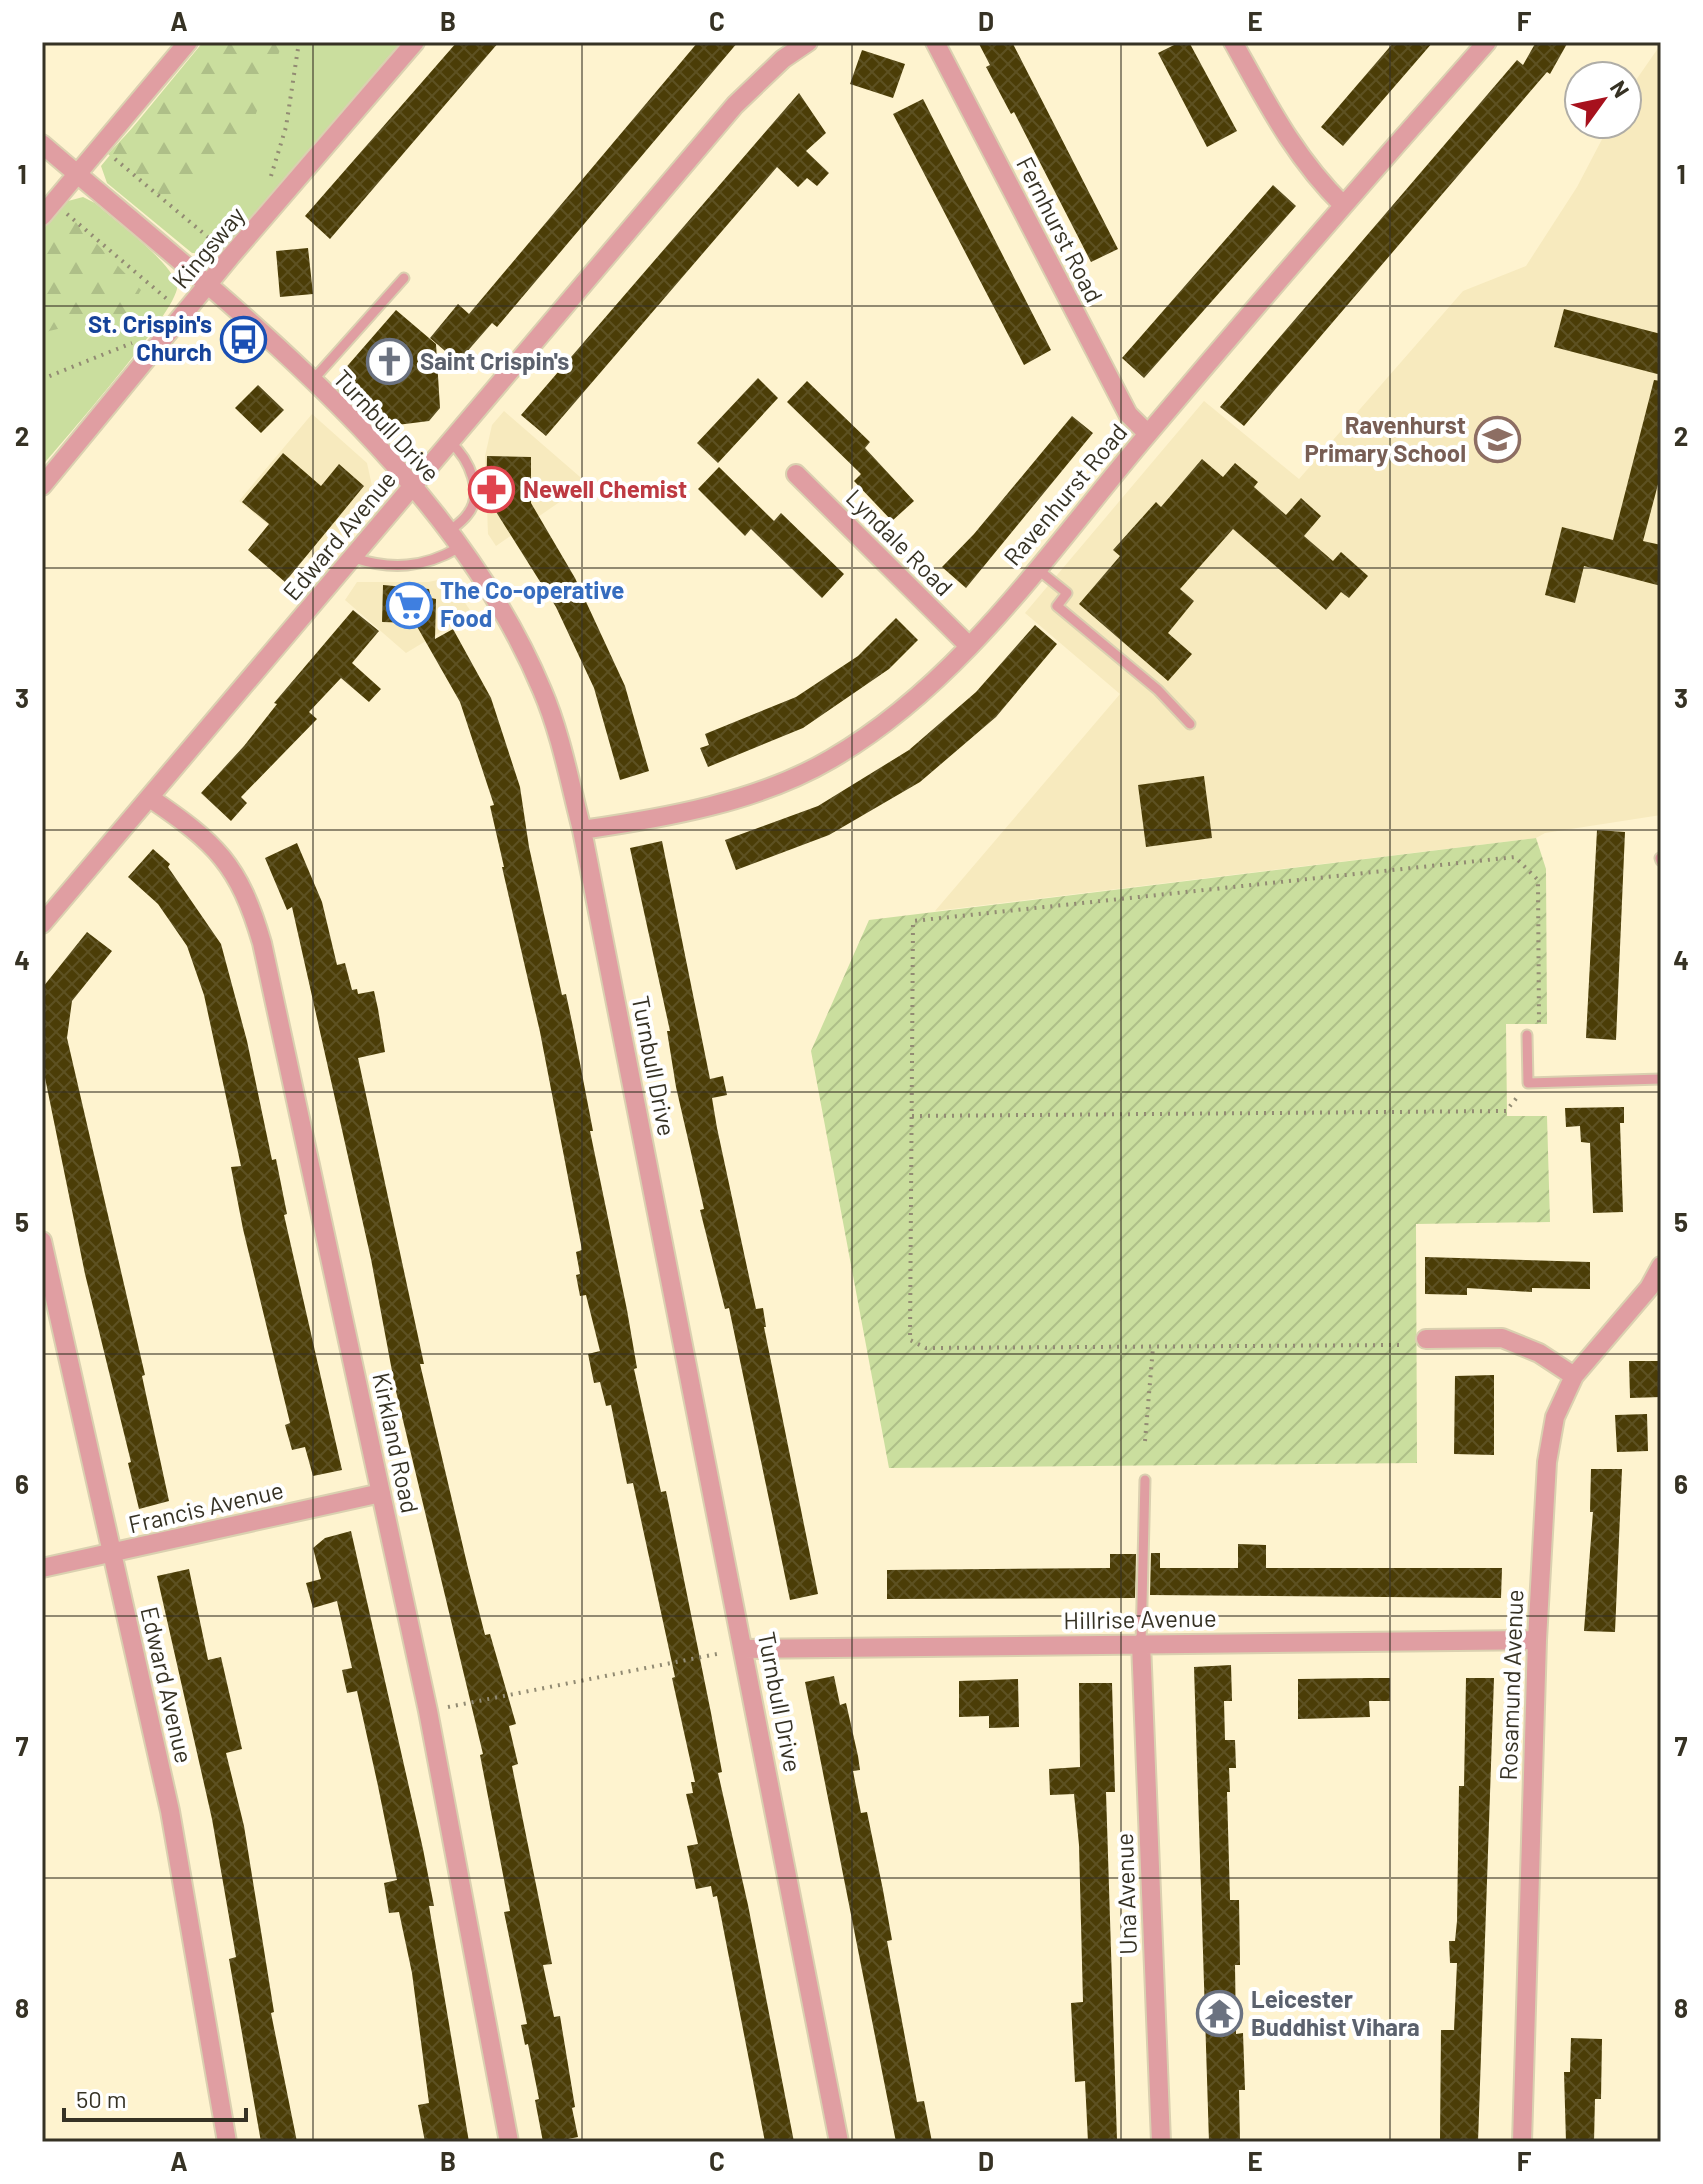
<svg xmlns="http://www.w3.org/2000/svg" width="1703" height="2184" font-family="Barlow,sans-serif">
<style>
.built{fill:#f7eabe}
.green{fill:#cade9e}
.forest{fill:url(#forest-firs)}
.garden{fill:url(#garden-furrows)}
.building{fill:url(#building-cross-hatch)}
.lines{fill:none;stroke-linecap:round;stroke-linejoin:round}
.lane-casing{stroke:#dad0b0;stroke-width:13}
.street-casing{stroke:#dad0b0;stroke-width:22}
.path{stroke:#928b73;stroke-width:4;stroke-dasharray:2 6;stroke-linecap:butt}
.lane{stroke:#e09ea2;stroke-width:9}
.street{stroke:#e09ea2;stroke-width:18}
.grid{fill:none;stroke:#363224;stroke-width:2;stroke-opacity:0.55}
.labels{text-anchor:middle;stroke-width:8;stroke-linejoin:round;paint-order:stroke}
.street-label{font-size:24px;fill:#363224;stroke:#fff}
.transit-label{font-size:24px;font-weight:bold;fill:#164399;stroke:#fff;text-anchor:end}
.worship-label{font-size:24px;font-weight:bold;fill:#5b616d;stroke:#fff;text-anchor:start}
.education-label{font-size:24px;font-weight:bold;fill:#785e54;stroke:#fff;text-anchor:end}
.health-label{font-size:24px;font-weight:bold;fill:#be3a42;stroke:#fff;text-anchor:start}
.shop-label{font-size:24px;font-weight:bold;fill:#366cbe;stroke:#fff;text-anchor:start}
.neatline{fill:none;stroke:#363224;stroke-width:3}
.grid-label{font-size:26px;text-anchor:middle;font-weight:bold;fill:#363224}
</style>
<defs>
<pattern id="forest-firs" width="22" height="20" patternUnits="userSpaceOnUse" patternTransform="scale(2)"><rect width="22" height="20" fill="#cade9e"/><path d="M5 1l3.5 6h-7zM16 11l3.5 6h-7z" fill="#aebf88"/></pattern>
<pattern id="garden-furrows" width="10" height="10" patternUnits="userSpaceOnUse" patternTransform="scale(2)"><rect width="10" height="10" fill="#cade9e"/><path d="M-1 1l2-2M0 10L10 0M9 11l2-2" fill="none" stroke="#aebf88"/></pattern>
<pattern id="building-cross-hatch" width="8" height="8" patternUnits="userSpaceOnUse" patternTransform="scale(2)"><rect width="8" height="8" fill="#4b3d07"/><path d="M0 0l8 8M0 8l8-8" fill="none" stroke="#5d5122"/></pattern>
</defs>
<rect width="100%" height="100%" fill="#fef3cf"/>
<path class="built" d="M1661 44V815L1545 833 1536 838 935 911 1120 694 1025 613 1204 401 1299 479 1463 291 1526 266 1577 187 1610 124H1627V93Z
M504 411 587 483 496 546 488 534 485 456 492 425Z
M312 414 367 463 374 495 317 565 239 501Z
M448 578 472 613 406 653 345 600 357 582H428Z"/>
<path class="green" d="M203 42H401L226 247 212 253H192L107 183 101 166Z
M83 197 95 203C115 221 170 260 177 285 183 305 62 442 42 466V230L68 201Z"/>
<path class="forest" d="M213 42H283L246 140 174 208 108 154Z
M76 222 141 290 127 313 49 331 42 336V244Z"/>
<path class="garden" d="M1536 838 1546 869 1547 1024H1506L1507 1116H1547L1550 1222 1416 1224 1417 1463 889 1468 811 1051 869 920Z"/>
<path class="building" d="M457 42H499L330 239 305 216Z
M698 42H738L497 327 492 323 458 362 430 338 458 304 469 314Z
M978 42H1012L1118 249 1091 262 1014 112 1011 114 986 67 990 65Z
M1180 42H1189L1237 131 1207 147 1158 53Z
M1394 42H1433L1343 146 1321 127Z
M1536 42H1568L1550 74 1547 72 1474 157 1244 426 1220 407 1517 60 1523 65Z
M862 50 905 64 893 98 850 84Z
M799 93 826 133 806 151 829 173 817 186 807 178 798 187 777 167 546 436 521 415Z
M923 99 1051 350 1024 365 893 114Z
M1273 185 1296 206 1144 378 1122 358Z
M308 248 313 294 280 297 276 251Z
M1564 309 1661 334V375L1554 347Z
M396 310 436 344 440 408 429 421 389 426 336 379Z
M758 378 778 398 718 463 697 443Z
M1654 380 1661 381V473L1643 541 1661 545V586L1584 566 1575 603 1545 595 1562 527 1613 540Z
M807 381 870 442 865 448 914 501 892 521 854 481 861 474 787 402Z
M258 385 284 410 261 433 235 408Z
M1072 416 1093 433 966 588 942 567 974 534Z
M283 453 321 486 339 464 364 486 285 582 248 550 269 524 242 502Z
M487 456 531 457V503L575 578 625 686 649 771 620 780 594 688 556 607 493 507 486 504Z
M1202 459 1223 477 1235 463 1258 482 1254 487 1286 515 1301 498 1321 516 1304 536 1333 561 1341 552 1368 576 1349 598 1341 592 1326 610 1233 529 1180 589 1194 601 1168 633 1192 654 1168 681 1079 604 1120 556 1113 550 1156 502 1161 507Z
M719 467 774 521 781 513 844 574 822 598 751 529 745 536 698 489Z
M383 585 429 589 431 598 436 599 435 639 453 629 491 698 520 787 529 847 562 995 566 994 573 1027 593 1131H590L627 1310 637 1368 634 1369 661 1492 666 1491 711 1713 722 1772 718 1773 748 1905 794 2142H765L717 1896 713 1897 711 1886 696 1889 687 1846 698 1844 686 1794 693 1793 691 1782H695L672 1678 675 1677 633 1483 627 1484 611 1405 606 1406 600 1382 594 1383 588 1354 600 1351 586 1295 580 1296 576 1275 580 1274 576 1252 582 1250 540 1032 502 867H504L490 806 494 805 460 702 415 623 382 622Z
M353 610 379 631 352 663 381 689 369 702 341 678 309 712 317 719 241 797 247 803 231 821 201 793 244 746 277 704 274 703Z
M896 618 918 640 889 669 803 728 708 767 700 748 709 745 705 734 796 697 858 656Z
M1035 625 1057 644 996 717 920 782 829 835 736 870 725 840 818 806 909 750 976 692Z
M1204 776 1212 838 1146 847 1138 785Z
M1597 830 1625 832 1616 1040 1586 1038Z
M662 841 710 1079 723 1076 727 1095 712 1098 717 1128 756 1309 763 1308 766 1327H764L818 1594 790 1600 729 1308 725 1309 700 1210 704 1209 676 1087 667 1031H670L630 848Z
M297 843 322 902 337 965 345 963 352 990 357 989 358 994 374 991 378 1009 385 1052 358 1058 424 1364H420L468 1568 485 1635 490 1634 516 1724 509 1726 518 1764 512 1766 552 1964 543 1965 554 2017 560 2016 575 2107 572 2108 578 2137 568 2139 569 2142H543L535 2100 539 2099 528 2044 525 2045 521 2025 527 2024 504 1912 510 1911 480 1755 483 1754 395 1387 371 1259 292 907 287 910 265 858Z
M153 849 170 864 168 867 221 944 247 1041 272 1160 276 1159 287 1214 284 1215 342 1470 313 1476 305 1447 292 1450 285 1425 290 1423 243 1229 231 1167 241 1166 204 995 187 946 158 904 128 877Z
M87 932 112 951 72 1001 67 1038 145 1375 142 1376 169 1501 139 1509 128 1463 131 1462 85 1274 42 1063 43 987Z
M1624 1107V1123H1620L1623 1212 1593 1213 1590 1143 1581 1142 1580 1126 1566 1127 1565 1108Z
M1425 1257 1590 1262V1289L1532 1288V1292L1467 1288V1295L1425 1294Z
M1629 1361H1660L1661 1397 1630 1398Z
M1494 1375V1455L1454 1454 1455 1376Z
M1647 1414 1648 1451 1617 1452 1615 1415Z
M1591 1469H1622L1615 1632 1584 1631 1593 1512H1590Z
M351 1531 423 1849 434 1906H429L469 2142H425L418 2105 429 2103 412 1973 399 1912 389 1913 384 1883 397 1880 378 1786 357 1691 347 1693 342 1670 352 1668 337 1601 313 1608 306 1583 321 1579 313 1548 325 1538Z
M1238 1544 1266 1545V1568H1502L1501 1598 1150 1595 1151 1553H1160V1568H1238Z
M1110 1554H1136L1135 1598 887 1599V1570L1110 1568Z
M189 1569 208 1660 221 1657 242 1749 226 1753 244 1826 274 2012 271 2013 297 2142H261L229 1959 236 1957 212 1819 157 1576Z
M1231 1665 1232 1701H1224L1225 1740H1235L1236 1768H1229L1230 1792H1227L1230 1900H1239L1240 1965H1235L1236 2034 1243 2033 1245 2090H1239L1240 2142H1209L1194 1667Z
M834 1676 840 1705 846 1703 858 1756 860 1770 853 1771 861 1813 867 1812 883 1890 892 1940 887 1941 917 2102 924 2101 932 2142H896L805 1682Z
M1369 1678H1390V1701H1369L1370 1717 1298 1719V1679Z
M1466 1678H1494L1478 2142H1440L1441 2030H1454L1457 1963H1450L1449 1941H1455L1457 1921 1459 1786H1464Z
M1018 1679 1019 1727 989 1728V1716L959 1717V1681Z
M1079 1683H1112L1115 1792H1106L1117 2141 1088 2142 1085 2081 1075 2082 1071 2003 1083 2002 1079 1845 1074 1794 1050 1795 1049 1769 1080 1767Z
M1571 2038 1602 2039 1601 2099H1595L1594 2142H1566L1564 2072H1570Z"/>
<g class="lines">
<defs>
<path id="lane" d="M312 381 404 278
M447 533C454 527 462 522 467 515 485 494 469 459 451 443
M354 558C391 570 424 568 458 548
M1036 568 1067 593 1057 606 1158 690 1190 724
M1660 858 1661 861
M1527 1035 1528 1083 1661 1079
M1141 1643 1145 1480"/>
<path id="street" d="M935 42 1128 414 1148 434
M1233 42C1266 101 1294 157 1343 205
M42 144C219 296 450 468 542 690 561 734 570 784 582 830L839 2142
M42 216 188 42
M796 474 969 646
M42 486 231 256 415 42
M150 798C216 843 239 864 262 943L428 1711 509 2142
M582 830C665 818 758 802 831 759 959 685 1048 553 1142 441 1255 307 1370 174 1487 42
M42 924 735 105 783 59 808 42
M42 1241 170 1811 227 2142
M1426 1339 1502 1338 1539 1353 1574 1376
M42 1568 381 1493
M1141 1643 1161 2142
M744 1649 1537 1640
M1522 2142 1537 1640 1547 1462 1555 1417 1574 1376 1649 1288 1661 1266"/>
</defs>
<use href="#lane" class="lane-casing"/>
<use href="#street" class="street-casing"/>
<path class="path" d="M115 159 215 243
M271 176 286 127 299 42
M67 214 167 299
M42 379 132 343
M912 1116 1506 1111 1519 1095
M1399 1345 926 1348 910 1340 913 921 1515 857 1538 880 1539 1025
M1145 1441 1153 1347
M448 1707 722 1653"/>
<use href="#lane" class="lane"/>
<use href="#street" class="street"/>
</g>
<path class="grid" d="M313 42V2142M582 42V2142M852 42V2142M1121 42V2142M1390 42V2142M42 306H1661M42 568H1661M42 830H1661M42 1092H1661M42 1354H1661M42 1616H1661M42 1878H1661"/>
<defs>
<symbol id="bus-ring" viewBox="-11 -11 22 22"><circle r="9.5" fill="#fff" stroke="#1a4fb4" stroke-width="1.5"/><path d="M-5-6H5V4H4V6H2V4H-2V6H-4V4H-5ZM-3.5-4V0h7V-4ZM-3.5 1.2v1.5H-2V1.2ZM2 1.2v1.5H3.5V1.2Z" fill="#1a4fb4"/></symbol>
<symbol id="church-ring" viewBox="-11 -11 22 22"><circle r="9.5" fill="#fff" stroke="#6b7280" stroke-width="1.5"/><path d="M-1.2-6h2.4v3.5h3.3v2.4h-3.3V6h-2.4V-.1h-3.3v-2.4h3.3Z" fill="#6b7280"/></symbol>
<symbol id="school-ring" viewBox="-11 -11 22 22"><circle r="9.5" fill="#fff" stroke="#8d6e63" stroke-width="1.5"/><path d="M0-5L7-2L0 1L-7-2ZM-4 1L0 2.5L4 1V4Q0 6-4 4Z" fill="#8d6e63"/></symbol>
<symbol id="pharmacy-ring" viewBox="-11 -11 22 22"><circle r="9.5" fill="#fff" stroke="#e0444e" stroke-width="1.5"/><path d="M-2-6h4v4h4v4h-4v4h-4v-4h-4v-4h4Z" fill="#e0444e"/></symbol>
<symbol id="supermarket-ring" viewBox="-11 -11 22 22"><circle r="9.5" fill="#fff" stroke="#3f7fe0" stroke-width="1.5"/><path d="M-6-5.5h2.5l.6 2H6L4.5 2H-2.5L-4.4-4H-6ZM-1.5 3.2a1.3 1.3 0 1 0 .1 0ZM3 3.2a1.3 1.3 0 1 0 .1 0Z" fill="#3f7fe0"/></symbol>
<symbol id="temple-ring" viewBox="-11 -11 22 22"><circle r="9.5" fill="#fff" stroke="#6b7280" stroke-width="1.5"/><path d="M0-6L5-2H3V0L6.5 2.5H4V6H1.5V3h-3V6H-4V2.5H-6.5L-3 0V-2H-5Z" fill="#6b7280"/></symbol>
</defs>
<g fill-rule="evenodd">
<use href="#bus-ring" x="218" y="314" width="51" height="51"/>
<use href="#church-ring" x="364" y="336" width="51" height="51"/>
<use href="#school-ring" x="1472" y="414" width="51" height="51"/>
<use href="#pharmacy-ring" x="466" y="464" width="51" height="51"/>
<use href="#supermarket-ring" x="384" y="580" width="51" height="51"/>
<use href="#temple-ring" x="1194" y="1988" width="51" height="51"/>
</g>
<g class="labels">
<g class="street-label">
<text transform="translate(1059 230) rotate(63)" y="8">Fernhurst Road</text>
<text transform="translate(209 248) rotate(-50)" y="8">Kingsway</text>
<text transform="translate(386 426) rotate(47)" y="8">Turnbull Drive</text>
<text transform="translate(1066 495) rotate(-50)" y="8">Ravenhurst Road</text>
<text transform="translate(340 536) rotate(-50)" y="8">Edward Avenue</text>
<text transform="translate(899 543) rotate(45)" y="8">Lyndale Road</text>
<text transform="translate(653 1066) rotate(79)" y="8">Turnbull Drive</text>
<text transform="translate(395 1443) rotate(78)" y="8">Kirkland Road</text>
<text transform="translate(206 1508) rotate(-13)" y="8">Francis Avenue</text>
<text transform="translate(1140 1620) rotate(-1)" y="8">Hillrise Avenue</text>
<text transform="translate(166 1685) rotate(77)" y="8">Edward Avenue</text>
<text transform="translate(1512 1685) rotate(-88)" y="8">Rosamund Avenue</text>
<text transform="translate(779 1702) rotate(79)" y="8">Turnbull Drive</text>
<text transform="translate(1127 1894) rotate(-92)" y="8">Una Avenue</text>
</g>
<g class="transit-label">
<text x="212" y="333">St. Crispin's<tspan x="212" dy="28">Church</tspan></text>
</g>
<g class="worship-label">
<text x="420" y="370">Saint Crispin's</text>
<text x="1251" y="2008">Leicester<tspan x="1251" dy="28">Buddhist Vihara</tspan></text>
</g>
<g class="education-label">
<text x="1466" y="434">Ravenhurst<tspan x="1466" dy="28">Primary School</tspan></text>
</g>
<g class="health-label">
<text x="523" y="498">Newell Chemist</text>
</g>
<g class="shop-label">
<text x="440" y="599">The Co-operative<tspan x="440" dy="28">Food</tspan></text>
</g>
</g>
<rect width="1703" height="2184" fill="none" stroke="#ffffff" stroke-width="88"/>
<g transform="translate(1603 100) rotate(57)"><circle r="38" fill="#ffffff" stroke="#afada7" stroke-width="2"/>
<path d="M0-6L14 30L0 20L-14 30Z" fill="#a7111d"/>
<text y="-12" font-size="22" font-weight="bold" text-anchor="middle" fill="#363224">N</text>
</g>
<path d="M64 2108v12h182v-12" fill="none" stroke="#363224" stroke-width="4"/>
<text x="76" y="2108" font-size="24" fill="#363224" stroke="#ffffff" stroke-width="6" paint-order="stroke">50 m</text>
<rect x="44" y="44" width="1615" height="2096" class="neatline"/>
<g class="grid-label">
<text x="179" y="31">A</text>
<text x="448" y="31">B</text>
<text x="717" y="31">C</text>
<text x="986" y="31">D</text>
<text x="1255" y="31">E</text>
<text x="1524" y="31">F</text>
<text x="22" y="184">1</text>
<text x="1681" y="184">1</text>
<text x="22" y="446">2</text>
<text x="1681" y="446">2</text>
<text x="22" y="708">3</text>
<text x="1681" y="708">3</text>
<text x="22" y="970">4</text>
<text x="1681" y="970">4</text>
<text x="22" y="1232">5</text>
<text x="1681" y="1232">5</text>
<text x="22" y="1494">6</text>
<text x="1681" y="1494">6</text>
<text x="22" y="1756">7</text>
<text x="1681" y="1756">7</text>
<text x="22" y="2018">8</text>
<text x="1681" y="2018">8</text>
<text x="179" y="2171">A</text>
<text x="448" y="2171">B</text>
<text x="717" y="2171">C</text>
<text x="986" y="2171">D</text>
<text x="1255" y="2171">E</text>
<text x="1524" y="2171">F</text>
</g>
</svg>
